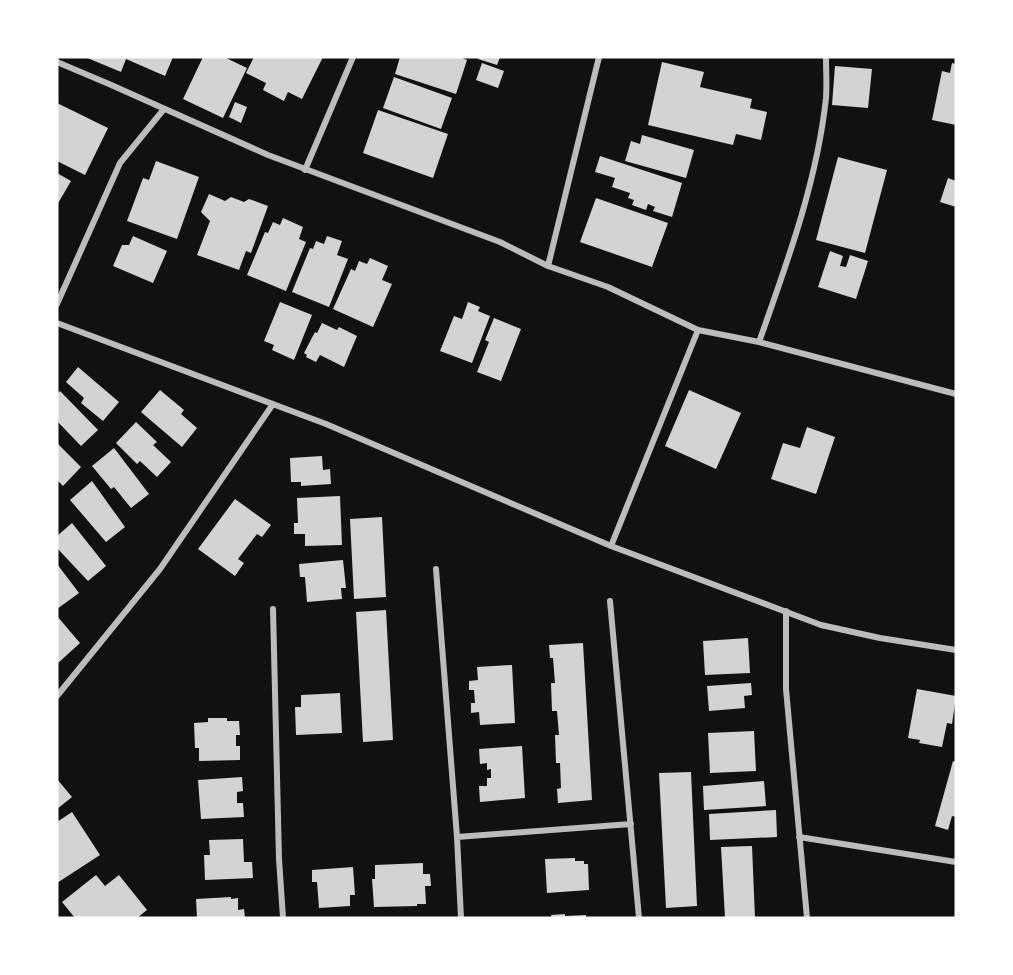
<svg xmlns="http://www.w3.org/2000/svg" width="1013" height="975" font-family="'Golos Text',sans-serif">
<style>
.building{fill:#d3d3d3}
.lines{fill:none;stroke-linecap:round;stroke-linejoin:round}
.minor{stroke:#bcbcbc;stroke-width:6}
</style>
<rect width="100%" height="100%" fill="#111"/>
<path class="building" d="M85 57H173L165 76 126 59 121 72Z
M203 57H224L247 68 223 118 183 99Z
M254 57H323L302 99 288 92 284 101 263 90 266 83 246 73Z
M400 57H460L467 60 456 94 395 74Z
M479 57H500L497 65 478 59Z
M662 62 704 72 700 87 752 99 750 108 767 112 761 140 736 134 733 145 648 125Z
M482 63 504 71 498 88 476 80Z
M952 63 956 64V125L932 120 942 71 950 73Z
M835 66 872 69 868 108 832 105Z
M394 77 452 98 441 129 383 108Z
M235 102 247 107 241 123 229 117Z
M57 103 108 128 85 175 57 161Z
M378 110 448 134 433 178 363 153Z
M642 135 694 150 686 178 625 161 631 141 640 144Z
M600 156 682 183 672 217 653 211 655 207 648 204 646 210 632 205 634 200 628 198 630 193 612 187 615 178 595 172Z
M838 157 887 170 865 253 816 240Z
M156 161 199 177 177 239 127 221 143 178 149 180Z
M57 173 71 181 57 205Z
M948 178 956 181V207L940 202Z
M209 194 225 201 231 197 244 202 249 199 268 206 251 253 246 251 239 270 197 255 210 221 201 212Z
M596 198 668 223 652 267 580 242Z
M283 218 303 227 299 239 306 242 286 291 247 275 265 232 268 233 273 222 280 225Z
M133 236 167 251 153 283 113 266 122 245H129Z
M327 236 342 241 337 255 348 259 329 307 292 292 310 248 313 249 316 241 324 244Z
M830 251 843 256 840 266 846 267 850 255 868 261 856 299 818 287Z
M370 258 388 266 382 280 392 284 373 327 333 309 351 269 355 271 359 261 367 264Z
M280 302 312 315 294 360 272 350 274 345 264 341Z
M468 302 480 307 478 311 490 316 472 363 440 351 454 316 462 319Z
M494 318 521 329 501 381 477 372 489 342 485 340Z
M322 323 337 330 339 327 357 336 344 367 320 355 316 362 306 357 307 355 304 353 315 332 317 333Z
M78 367 119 402 103 421 81 403 84 398 66 382Z
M160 390 184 410 181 414 197 428 182 447 141 412Z
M689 390 741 413 716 469 665 446Z
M60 391 98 430 81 446 57 421V394Z
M136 422 157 442 153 445 171 462 157 477 140 461 137 464 116 443Z
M807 427 835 437 816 494 771 479 783 443 800 448Z
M57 443 81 467 63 486 57 480Z
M114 448 149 494 131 508 114 487 111 489 92 466Z
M322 456 323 470 330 469 331 484 301 486V482H291L290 458Z
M92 481 125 527 106 542 70 500Z
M340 496 342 545 305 546V534H294V523H298L297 498Z
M235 499 271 525 262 537 257 534 238 559 244 563 235 576 198 549Z
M382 517 386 597 354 599 350 519Z
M72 523 106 566 88 581 57 548V536Z
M343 560 346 588H341L342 599 307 602 305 577H300L299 564Z
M57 564 79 593 57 609Z
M386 610 393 740 363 742 356 612Z
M57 616 80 643 57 664Z
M748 638 750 673 705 675 703 641Z
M583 643 592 800 558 803 557 789 561 788 560 763H556L555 735H559L557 711H552L551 683H555L553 658H550L549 645Z
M512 665 515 723 480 725 479 712 471 713V703H475L474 690H469V681L478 680 477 667Z
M751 683 752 695 744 696 745 708 709 711 707 686Z
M917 689 956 696 952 724 947 723 942 747 919 743 920 740 908 738Z
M340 693 342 733 296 735 295 707H301V695Z
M208 718H227V721H239L240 735H236V746H240V760L199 761V748H195L194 723 208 722Z
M754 731 756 771 710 773 708 733Z
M522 746 525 798 480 802 479 786H487V778H491V769L487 770V763L480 764 479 749Z
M953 761 956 762V817L952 816 948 830 935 826Z
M691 772 697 906 666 908 659 773Z
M242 777 243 791 237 792V803H243L244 817 201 819 198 780Z
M57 779 72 797 57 809Z
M764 781 766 806 704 810 703 786Z
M776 810 777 837 710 840 709 814Z
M72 812 100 855 57 883V822Z
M243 839 244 862H252L253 878 205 880 204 855H210L209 840Z
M752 846 755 918H725L721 847Z
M575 858V861H584V864H588L589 890 547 893 545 859Z
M423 863V874H430L431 886H425L426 904H417V906L374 907 372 879H375V865Z
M353 867 355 895H350V906L319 908 317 882H312V870Z
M96 875 105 886 119 875 147 910 137 918H75L62 902Z
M231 897V899L238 898V910L244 909 245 918H197L196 899Z
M565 914V916L586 915V918H552L551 915Z"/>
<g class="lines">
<path class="minor" d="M57 62 109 84 268 155 500 242 548 266 608 287 698 330 759 342 956 394
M305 170 353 57
M548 266 599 57
M57 304 120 163 164 109
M57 323 326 424 611 546 821 625 880 638 956 650
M759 342C787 263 817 182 826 98 827 85 826 71 826 57
M611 546 698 330
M436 569 457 837 461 918
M610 601 639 918
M273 609 279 859 283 918
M786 611V689L807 918
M57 696 160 569 273 404
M457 837 631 824
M799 837 956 862"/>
</g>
<rect width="1013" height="975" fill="none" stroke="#ffffff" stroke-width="117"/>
</svg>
